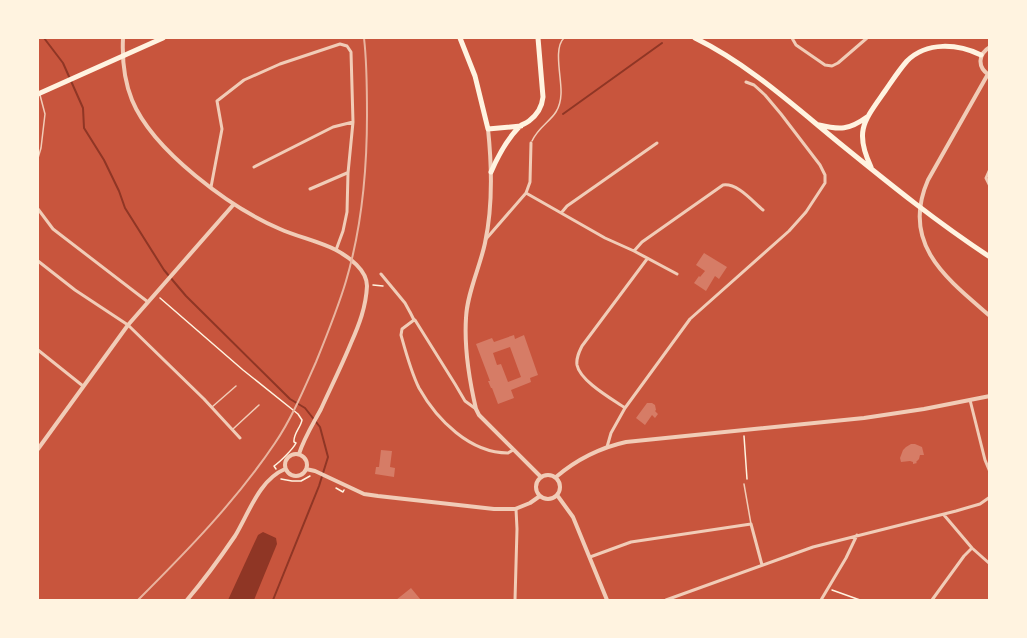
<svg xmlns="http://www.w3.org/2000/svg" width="1027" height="638" font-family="'Roboto Serif',serif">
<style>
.water{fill:#8f3625}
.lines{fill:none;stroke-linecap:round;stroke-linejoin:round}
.stream{stroke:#8f3625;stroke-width:2}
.building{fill:#d67c66;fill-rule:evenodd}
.path{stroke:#fff3e0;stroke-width:1.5}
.service{stroke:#f1ccb7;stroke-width:1.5}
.minor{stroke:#f1ccb7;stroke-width:3}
.tertiary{stroke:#f1ccb7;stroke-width:4}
.primary{stroke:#fff3e0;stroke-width:5}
.rail{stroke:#e9b49f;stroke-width:2}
</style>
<rect width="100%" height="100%" fill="#c8553d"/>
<path class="water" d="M263 532 276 538 277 544 254 600H228L258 535Z"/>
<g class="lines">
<path class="stream" d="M44 38 63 63 83 108 84 128 104 160 119 191 125 208 164 270 186 296 290 399 305 408 320 427 328 457 319 486 273 600
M563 114 662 43"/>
</g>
<path class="building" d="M704 253 727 267 719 279 715 276 706 291 694 283 699 276 700 277 705 271 696 265Z
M514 335 515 339 524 335 538 375 530 378 531 382 511 390 514 398 498 404 492 388H491L488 381H490L476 344 492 338 494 342ZM510 347 521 377 508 382 501 364 497 365 493 353Z
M647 403H652L655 405 656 410 655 411 658 414 655 418 652 415 645 425 636 418Z
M911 444H915L922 447 924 455H920L919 459 916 462 917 463 913 464V462L910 461 901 462 900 458 903 450 906 447Z
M381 450 392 451 390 467 395 468 394 477 375 474 376 467H379Z
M411 588 421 600H396Z"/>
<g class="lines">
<path class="path" d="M373 285 383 286
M160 298 243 370 298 414 302 420C301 427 293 434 294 442L296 443C293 449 280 462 274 466L276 469
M744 436 747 479
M281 479 292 481H301L310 476
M336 488 343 492 344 490
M832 590 860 600"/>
<path class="service" d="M532 141C541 121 560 120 561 94 562 79 553 48 564 38
M38 158 41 148 45 114 40 95
M212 407 236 386
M233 429 259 405
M744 484 751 524"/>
<path class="minor" d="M792 38 796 45 825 65 832 66 838 63 867 38
M254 167 333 127 353 122
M990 169 986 178 990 186
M211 187 222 129 217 101 244 80 280 64 340 44 347 46 351 52 353 122 348 173 347 212 343 231 336 250
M310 189 347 173
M526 193 605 238 634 251 642 242 723 185C738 183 752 201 763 210
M38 209 53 229 148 302
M562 212 567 206 657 143
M486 239 526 193 530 182 531 143
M634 251 677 274
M38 261 75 290 128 325 204 399 240 438
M381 274 405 303 411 314
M410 312 414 320 402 329 401 335C406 353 411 372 419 388 437 420 470 453 508 453L513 450
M415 320 455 384 465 401 476 409
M38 350 83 386
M970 400 985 460 990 472
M625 408C612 399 580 381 577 365 576 358 579 352 582 346L647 259
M607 447 611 433 625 408 690 319 789 231 806 212 825 183V175L820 165 781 114 765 95 754 85 746 82
M944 515 972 548 990 564
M590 557 631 542 751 524 762 565
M515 600 517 529 516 509
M666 600 813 547 956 511 980 504 990 497
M821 600 846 558 857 535
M932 600 964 556 972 548"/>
<path class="tertiary" d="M123 38C122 59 124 80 132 100 153 151 231 208 280 229 298 237 318 241 336 250 349 257 367 270 367 286 366 307 359 325 351 343 342 365 331 387 321 409 313 424 304 438 299 454
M988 74 928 180C900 244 947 279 990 316
M989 75C977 67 978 54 990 47
M488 129C492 167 493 206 485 243 480 267 467 293 466 318 464 349 469 379 476 409L479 415 541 477
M38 449 128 325 234 204
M285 465a11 11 0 1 1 22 0a11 11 0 1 1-22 0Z
M306 469 315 471 364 494 378 496 494 509H515L530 503 540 496
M536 487a12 12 0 1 1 24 0a12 12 0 1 1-24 0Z
M556 477C576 460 599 448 626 442L864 418 924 409 990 396
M557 495 573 517 607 600
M187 600C204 580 220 558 235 536 249 513 259 480 285 469"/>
<path class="primary" d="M460 38 475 76 488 129 521 126
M695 38C750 65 795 107 843 146 891 185 938 223 990 257
M38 94 163 38
M819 125C840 130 849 130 867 117
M871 167C854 131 864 121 885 91 892 81 899 70 907 61 927 41 958 44 981 55
M491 172C498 156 507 139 520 126 523 124 525 124 529 121 537 115 542 107 543 97L538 38"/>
<path class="rail" d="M138 600C187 551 236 501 275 443 292 418 304 389 316 362 327 335 338 308 346 281 362 227 367 171 367 115 367 89 367 63 364 38"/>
</g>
<rect width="1027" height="638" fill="none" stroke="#fff3e0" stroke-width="78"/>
</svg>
